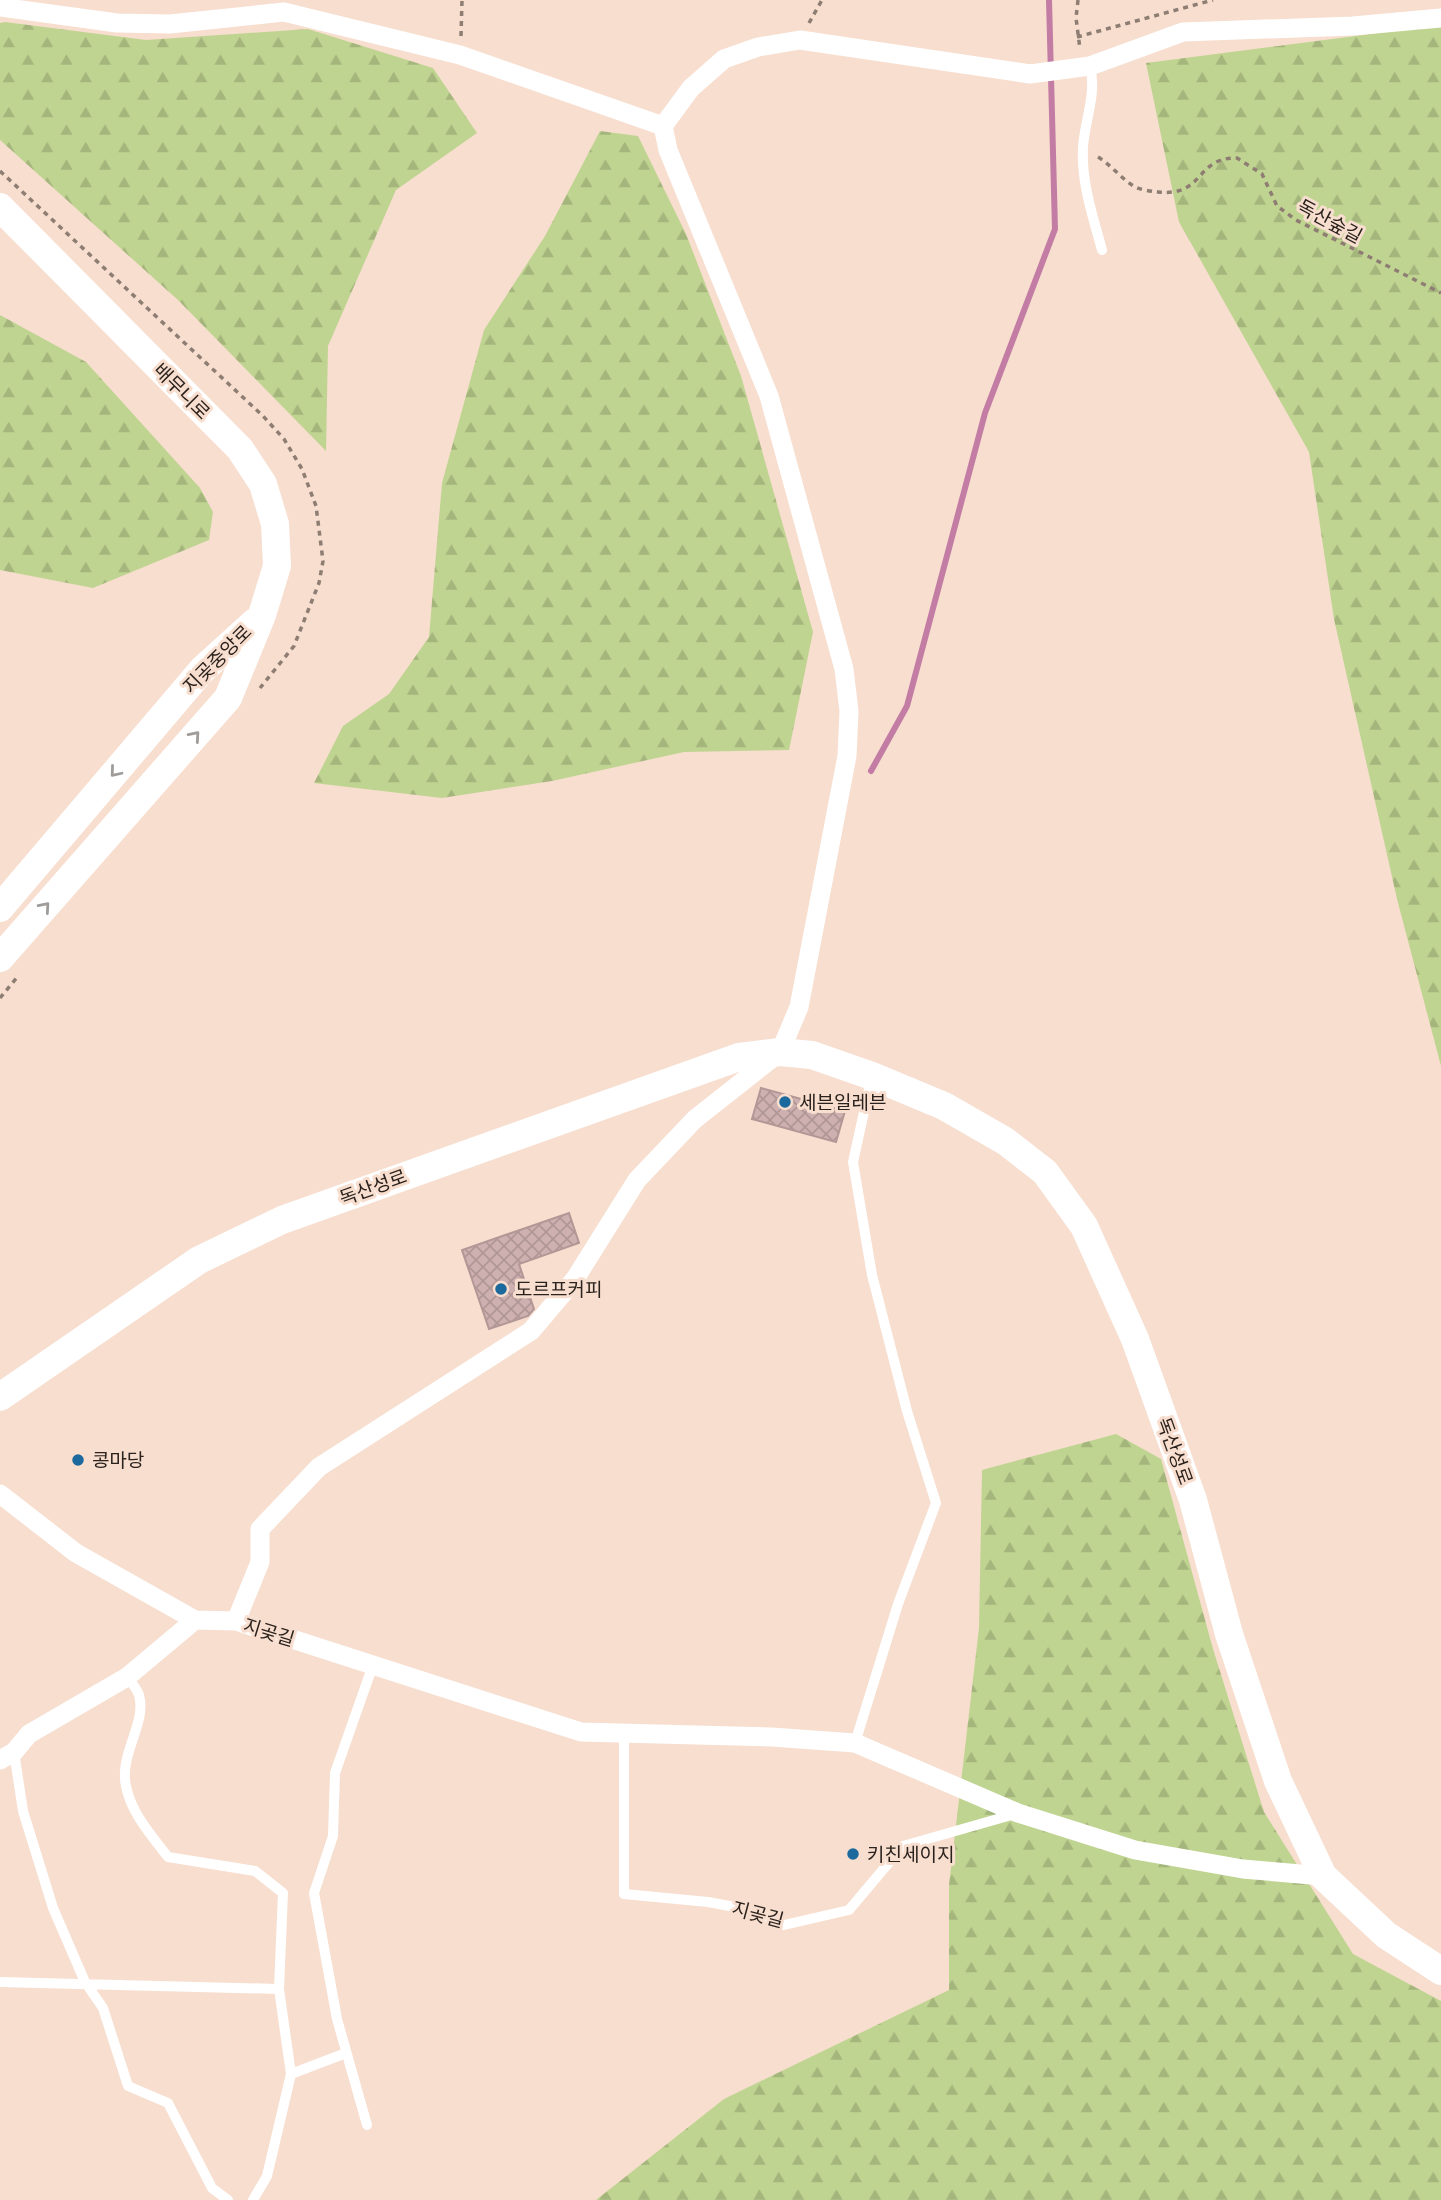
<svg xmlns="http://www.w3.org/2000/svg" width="1441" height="2200" font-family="'Alegreya Sans','Noto Sans KR',sans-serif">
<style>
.forest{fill:url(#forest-firs)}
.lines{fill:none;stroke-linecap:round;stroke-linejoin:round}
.stream{stroke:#c37ca4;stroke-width:6}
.building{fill:url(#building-cross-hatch);stroke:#b39796;stroke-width:2}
.path{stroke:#8e7d73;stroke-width:3.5;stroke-dasharray:5 5;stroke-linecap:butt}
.lane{stroke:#fff;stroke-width:10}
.street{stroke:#fff;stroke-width:19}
.secondary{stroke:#fff;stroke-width:28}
.oneway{stroke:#a09c99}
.poi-dot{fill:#1c6a9d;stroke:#f7decf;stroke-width:2.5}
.labels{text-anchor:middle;stroke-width:6;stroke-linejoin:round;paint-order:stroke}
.street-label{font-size:19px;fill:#2b221d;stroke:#f7decf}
.poi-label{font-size:19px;fill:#2b221d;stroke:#f7decf;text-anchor:start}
</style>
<defs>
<pattern id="forest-firs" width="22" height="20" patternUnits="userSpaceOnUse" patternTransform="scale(1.75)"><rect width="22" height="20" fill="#c0d491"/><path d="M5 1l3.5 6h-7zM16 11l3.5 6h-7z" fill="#a5b67d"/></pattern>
<pattern id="building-cross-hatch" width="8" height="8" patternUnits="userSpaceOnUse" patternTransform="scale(1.75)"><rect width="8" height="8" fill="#cdb0af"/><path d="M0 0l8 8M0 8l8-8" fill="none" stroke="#b09796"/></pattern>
</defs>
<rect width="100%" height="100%" fill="#f7decf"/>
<path class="forest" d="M5 22 146 40 308 29 433 68 477 133 396 190 328 346 326 451 178 300 0 140V23Z
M1441 25V1066L1397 899 1334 619 1309 452 1179 222 1146 63Z
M600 131 638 136 686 234 741 376 813 632 789 750 684 752 552 781 442 798 314 783 343 726 389 694 429 637 442 483 484 330 545 236Z
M0 315 86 362 200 488 213 512 209 540 93 588 0 570Z
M1116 1434 1161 1459 1213 1649 1264 1812 1353 1954 1441 2001V2200H596L724 2099 949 1990V1885L979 1628 982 1470Z"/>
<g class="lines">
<path class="stream" d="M871 771 907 706 985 413 1055 229 1049 0"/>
</g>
<path class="building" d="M761 1088 845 1111 836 1142 752 1119Z
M569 1213 579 1243 519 1264 534 1309 528 1316 489 1329 462 1250Z"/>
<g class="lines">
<path class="path" d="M1078 0 1076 18 1080 49
M809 23 822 0
M461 36 462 0
M1077 37 1213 0
M1098 157C1111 165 1120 177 1132 185 1139 190 1150 191 1158 192 1205 197 1195 157 1237 158L1262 174 1277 206 1296 220 1441 293
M0 171 263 416 284 439 302 469 316 506 323 561 319 583 294 646 260 688
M0 998 19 975"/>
<path class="lane" d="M1090 66C1097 94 1085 119 1083 147 1081 182 1093 217 1102 250
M127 1677C131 1682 137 1689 139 1695 147 1724 119 1753 126 1786 131 1813 152 1836 168 1857L255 1871 283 1893 279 1989 291 2074 267 2176 253 2200
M624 1735V1894L708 1902 751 1910 784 1925 849 1910 903 1846 1015 1814
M855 1743 898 1604 936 1503 907 1411 872 1275 853 1162 871 1080
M14 1752 23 1811 53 1908 85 1982 103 2008 128 2086 168 2103 212 2188 228 2200
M0 1982 279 1989
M291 2074 346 2053
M367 2125 337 2019 314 1893 333 1836 335 1773 373 1665"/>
<path class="street" d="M0 7 117 23 170 24 284 12 460 55 663 126
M0 1494 76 1553 195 1620 236 1621 581 1732 772 1737 855 1743 1018 1813 1135 1850 1243 1869 1323 1876
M236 1621 260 1562V1529L319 1467 531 1331 575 1279 637 1180 695 1119 780 1052 799 1007 847 756 849 711 844 669 769 396 668 150 663 126 691 88 724 59 758 47 800 40 1030 74 1090 66 1183 32 1353 26 1441 18
M0 1760 14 1752 29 1734 127 1677 195 1620"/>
<path class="secondary" d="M0 207 240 449 263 484 275 524 277 566 262 615 228 698 0 958
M0 908 202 670 255 622
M0 1397 199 1260 282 1220 739 1057 780 1052 812 1055 872 1076 944 1106 1005 1141 1045 1172 1084 1226 1135 1339 1193 1500 1229 1634 1278 1781 1323 1876 1386 1935 1441 1971"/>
</g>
<defs><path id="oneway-chevron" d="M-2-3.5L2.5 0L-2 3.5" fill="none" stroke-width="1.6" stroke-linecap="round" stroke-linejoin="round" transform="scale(1.75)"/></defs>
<g class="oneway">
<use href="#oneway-chevron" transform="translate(195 736) rotate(-49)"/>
<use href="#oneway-chevron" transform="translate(115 772) rotate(130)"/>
<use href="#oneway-chevron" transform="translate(45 907) rotate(-49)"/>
</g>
<g class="poi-dot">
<circle cx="785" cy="1102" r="7"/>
<circle cx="501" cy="1289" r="7"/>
<circle cx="78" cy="1460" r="7"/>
<circle cx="853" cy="1854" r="7"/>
</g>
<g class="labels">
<g class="street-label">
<text transform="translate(1330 221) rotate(28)" y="7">독산숲길</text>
<text transform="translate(182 391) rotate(45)" y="7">배무니로</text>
<text transform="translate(217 659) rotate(-45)" y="7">지곶중앙로</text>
<text transform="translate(373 1187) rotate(-20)" y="7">독산성로</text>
<text transform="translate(1175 1451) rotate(70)" y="7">독산성로</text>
<text transform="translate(269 1632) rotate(17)" y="7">지곶길</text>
<text transform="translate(758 1914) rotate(15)" y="7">지곶길</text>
</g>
<g class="poi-label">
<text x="799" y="1109">세븐일레븐</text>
<text x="515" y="1296">도르프커피</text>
<text x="92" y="1467">콩마당</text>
<text x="867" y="1861">키친세이지</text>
</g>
</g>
</svg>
